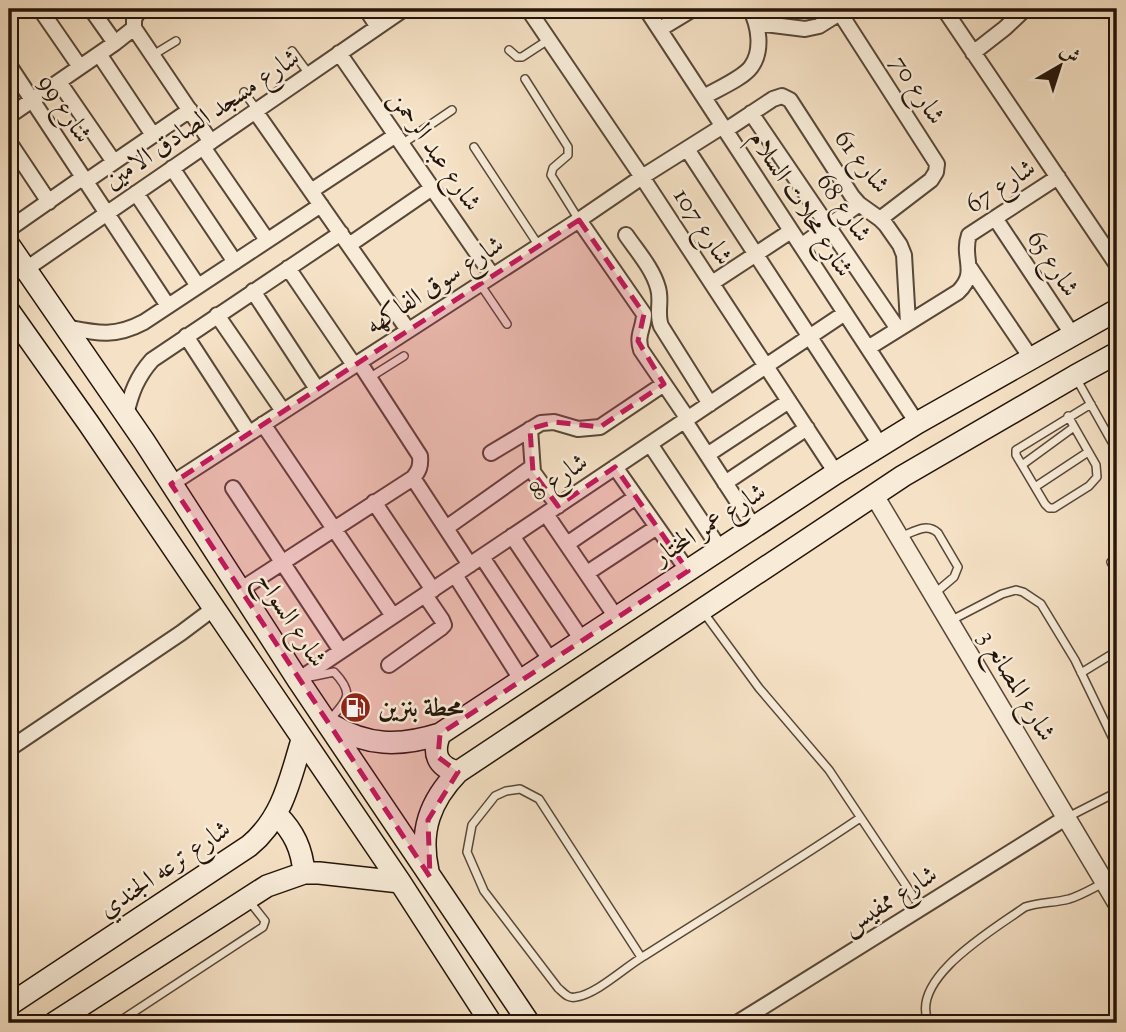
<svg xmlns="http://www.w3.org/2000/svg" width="1126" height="1032" font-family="'Sorts Mill Goudy',Amiri,serif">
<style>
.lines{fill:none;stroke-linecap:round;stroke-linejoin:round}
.service-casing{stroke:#584738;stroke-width:10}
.minor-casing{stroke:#584738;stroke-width:18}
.tertiary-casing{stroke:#584738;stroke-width:21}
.secondary-casing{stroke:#241409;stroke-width:24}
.service{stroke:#f8ecd9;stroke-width:7}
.minor{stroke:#f8ecd9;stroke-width:14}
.tertiary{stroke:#f8ecd9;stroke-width:18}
.secondary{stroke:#f8ecd9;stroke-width:21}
.marked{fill:#c2185b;fill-opacity:0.2;stroke:#c2185b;stroke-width:5;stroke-dasharray:14 9;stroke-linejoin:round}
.labels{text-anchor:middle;stroke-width:5;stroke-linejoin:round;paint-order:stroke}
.street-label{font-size:26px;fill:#241409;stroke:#f8ecd9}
.poi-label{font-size:26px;font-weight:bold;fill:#241409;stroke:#f8ecd9;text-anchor:start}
</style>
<rect width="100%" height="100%" fill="#f5e1c5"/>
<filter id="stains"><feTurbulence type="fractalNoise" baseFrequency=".00286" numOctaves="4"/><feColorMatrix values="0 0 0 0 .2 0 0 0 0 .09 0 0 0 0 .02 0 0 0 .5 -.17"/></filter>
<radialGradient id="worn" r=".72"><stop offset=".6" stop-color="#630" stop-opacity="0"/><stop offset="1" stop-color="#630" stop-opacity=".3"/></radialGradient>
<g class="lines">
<defs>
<path id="service" d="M509 50 517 57H522L548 40
M292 51 309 74
M153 55 176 41
M525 79 568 147V155L553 168 551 175 579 220
M244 92 257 110
M402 144 452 110
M474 147 539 246
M480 284 507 324
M369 378 404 356
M1076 378 1117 451
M1068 416 1096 465 1097 477 1089 486 1054 508H1049L1045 504 1016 455V450L1091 404
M1022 465 1074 427
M1035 487 1088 452
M900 537C914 532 926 522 938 533L958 567 954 577 934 594
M1111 562 1117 573
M704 613 759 688 829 770 921 908
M950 621 1002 594 1016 590 1023 592 1041 604 1075 660 1117 747
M1081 673 1117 651
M310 677 334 672C357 696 345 701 328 722
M1068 817 1117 792
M641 957 539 799 520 789 506 791 495 796 472 825 467 852 484 891 558 988C564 993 568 999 576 997 597 994 625 967 644 956 716 910 789 866 860 818
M117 1023 263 927 265 921 250 902
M929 1023C907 979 996 928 1025 907 1039 902 1054 903 1069 899 1082 895 1093 888 1105 882"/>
<path id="minor" d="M40 9 80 67
M91 9 115 43
M140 9 134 19V28L211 142
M366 9 378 27
M528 9 642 177 836 473
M646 9 917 423
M944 9 1117 265
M840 13 937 164 936 172 931 180 880 219
M757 23 805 29 819 26 846 9
M660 29 693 9
M339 53 492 275
M973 53 1005 28 1025 9
M99 54 153 135
M9 65 168 306
M59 82 114 162
M704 97C717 89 742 79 751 67 763 51 759 25 750 9
M255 111 408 330
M751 113 898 329
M9 116 115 43 134 28
M726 130 773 99 782 96 790 100 852 196 859 204 880 219 886 225 900 245 904 255 908 323
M9 142 49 202
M203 147 267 240
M687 149 881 446
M172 168 235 262
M85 182 190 110
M311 191 396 135
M136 193 198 286
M995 218 1072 334
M579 220 644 314C644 328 636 335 641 350L688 419
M9 229 82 178
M626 235C637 251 653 269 658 288 662 301 656 313 661 326L710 404
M349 245 432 188
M801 246 859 204
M288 268 354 365
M970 268 1031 358
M26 269 404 9
M712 283 791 231
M253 291 317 389
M217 315 283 411
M65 327C96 333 114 338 144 322L321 205
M186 336 249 433
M868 348 958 292C979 272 961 258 969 235L1058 177
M126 415C131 393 137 377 152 360L341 233
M685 421 754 527
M263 424 393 616
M530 429 533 472 558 506
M650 444 720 549
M491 453 541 423 554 422 578 429 600 427 664 384
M707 455 789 401
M615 467 688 571
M413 478 470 565
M725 483 807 428
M171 484 579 220 642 177 723 126
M233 488 341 651
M374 502 433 590
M546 514 616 617
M446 528 532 467
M512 536 582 640
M567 544 636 497
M482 557 551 661
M587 573 657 527
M455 575 522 681
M240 590 413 478C419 471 421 466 420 456L359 362
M389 665 441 628 444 625 442 620 425 595
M298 680 845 313
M9 749 181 633 213 609
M737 1023 1067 817"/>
<path id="tertiary" d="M874 495 1117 903"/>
<path id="secondary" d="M9 245 144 441 298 680 529 1023
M9 311 89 424 400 882 491 1023
M330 724C367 746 399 747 440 734L836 473 917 423 1117 310
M440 734C432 753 437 767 458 772
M277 815C294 832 302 849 304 873
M428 871C419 831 430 801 458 772L903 476 1075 376 1117 353
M9 1005 249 846C283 818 290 779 302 740
M54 1023 267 886 304 873H319L400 882"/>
</defs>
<use href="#service" class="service-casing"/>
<use href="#minor" class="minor-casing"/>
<use href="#tertiary" class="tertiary-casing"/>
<use href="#secondary" class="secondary-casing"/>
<use href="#service" class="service"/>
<use href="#minor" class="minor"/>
<use href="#tertiary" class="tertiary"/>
<use href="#secondary" class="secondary"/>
</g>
<path class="marked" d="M579 220 644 314 638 341 664 384 600 427 554 422 530 429 533 472 558 506 615 467 688 571 440 734 438 757 458 772 428 820 430 877 171 484Z"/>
<defs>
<symbol id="fuel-disc" viewBox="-11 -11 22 22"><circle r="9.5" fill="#8f2418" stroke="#f8ecd9"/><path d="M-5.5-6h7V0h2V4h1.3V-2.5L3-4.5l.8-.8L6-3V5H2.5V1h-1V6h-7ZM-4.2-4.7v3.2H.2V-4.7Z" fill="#fff"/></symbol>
</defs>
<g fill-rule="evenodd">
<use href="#fuel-disc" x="338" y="690" width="35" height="35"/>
</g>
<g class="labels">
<g class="street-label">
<text transform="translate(919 89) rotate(57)" y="9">شارع 70</text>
<text transform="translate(66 108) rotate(57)" y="9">شارع 99</text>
<text transform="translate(201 118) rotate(-34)" y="9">شارع مسجد الصادق الامين</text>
<text transform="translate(436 150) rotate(55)" y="9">شارع عبد الرحمن</text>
<text transform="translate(863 161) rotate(52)" y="9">شارع 61</text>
<text transform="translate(1000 185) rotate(-33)" y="9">شارع 67</text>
<text transform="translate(802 203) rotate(57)" y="9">شارع محلات السلام</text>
<text transform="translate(845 207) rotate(56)" y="9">شارع 68</text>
<text transform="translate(704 226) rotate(57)" y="9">شارع 107</text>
<text transform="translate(1054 263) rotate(57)" y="9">شارع 65</text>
<text transform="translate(434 284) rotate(-33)" y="9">شارع سوق الفاكهه</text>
<text transform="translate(558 476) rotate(-34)" y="9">شارع 8</text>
<text transform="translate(709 523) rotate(-33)" y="9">شارع عمر المختار</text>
<text transform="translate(292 619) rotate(57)" y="9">شارع السواح</text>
<text transform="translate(1018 685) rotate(59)" y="9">شارع المصانع 3</text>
<text transform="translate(164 868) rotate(-34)" y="9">شارع ترعه الجندي</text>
<text transform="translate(889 899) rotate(-32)" y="9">شارع ممفيس</text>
</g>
<g class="poi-label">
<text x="378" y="716">محطة بنزين</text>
</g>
</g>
<rect width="1126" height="1032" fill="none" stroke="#f5e1c5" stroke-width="35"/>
<rect x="10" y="10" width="1105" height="1011" fill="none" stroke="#241409" stroke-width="3.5"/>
<rect x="18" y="18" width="1091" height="997" fill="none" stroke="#241409" stroke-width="2"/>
<g transform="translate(1060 66) rotate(39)" stroke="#f8ecd9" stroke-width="5" paint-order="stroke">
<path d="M0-5L12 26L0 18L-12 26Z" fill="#241409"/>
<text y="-10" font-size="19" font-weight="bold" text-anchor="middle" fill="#241409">ش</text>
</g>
<rect width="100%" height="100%" filter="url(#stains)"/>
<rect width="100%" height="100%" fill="url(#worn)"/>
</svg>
